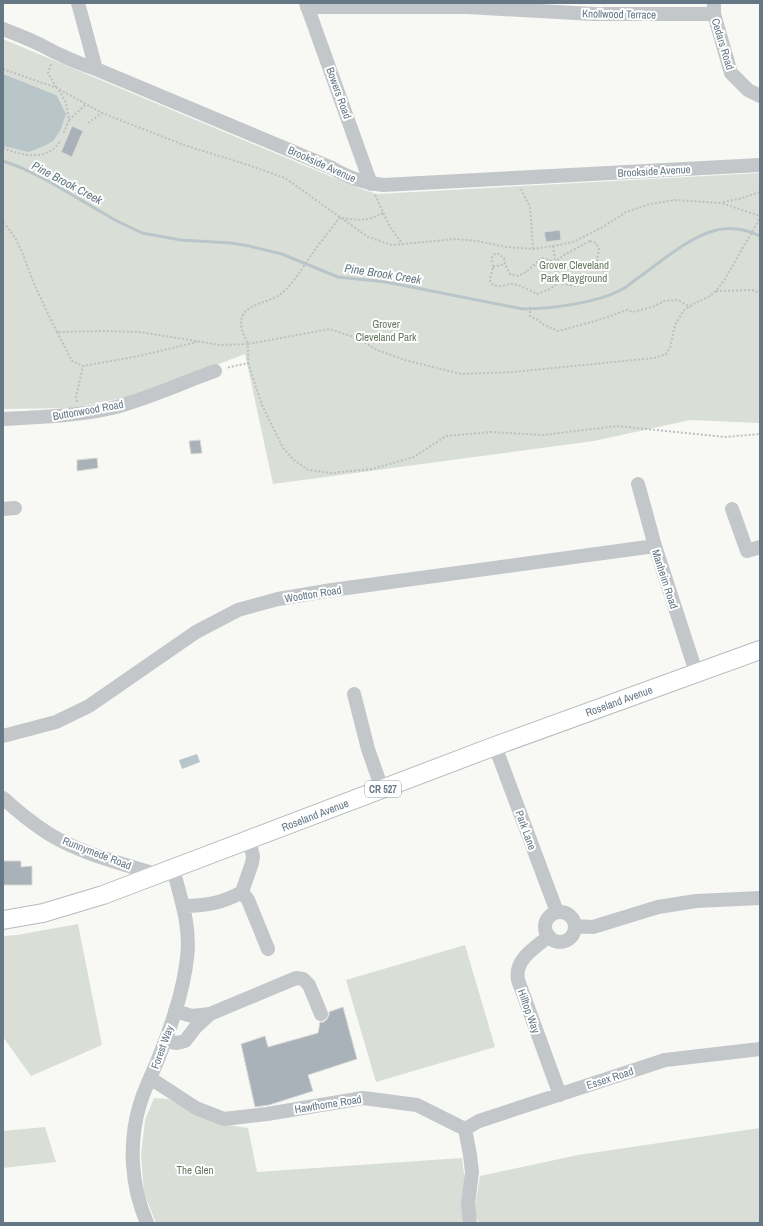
<svg xmlns="http://www.w3.org/2000/svg" width="763" height="1226" font-family="'Archivo Narrow',sans-serif">
<style>
.green{fill:#d9dfd6}
.water{fill:#b9c6c9}
.lines{fill:none;stroke-linecap:round;stroke-linejoin:round}
.stream{stroke:#b9c6c9;stroke-width:3}
.building{fill:#a9b2b8;stroke:#d9d9d7}
.major-casing{stroke:#b6bbbe;stroke-width:20}
.path{stroke:#bdbfc2;stroke-width:2;stroke-dasharray:2 2;stroke-linecap:butt}
.minor{stroke:#c3c7ca;stroke-width:14}
.major{stroke:#fff;stroke-width:18}
.labels{text-anchor:middle;stroke-width:4;stroke-linejoin:round;paint-order:stroke}
.shield{fill:#fff;stroke:#94a0aa;stroke-width:1}
.shield-label{font-size:10px;font-weight:bold;fill:#667886}
.street-label{font-size:11px;fill:#667886;stroke:#fff}
.park-label{font-size:11px;fill:#667861;stroke:#fff}
.water-label{font-size:12px;font-style:italic;fill:#627a82;stroke:#fff}
</style>
<rect width="100%" height="100%" fill="#f8f8f5"/>
<path class="green" d="M3 39 358 188 377 194 760 173V423L690 420 594 441 273 484 245 354 138 395 71 408 3 409Z
M78 924 102 1045 31 1076 3 1037V936L17 935Z
M465 945 495 1047 376 1082 346 980Z
M154 1098 168 1099 222 1124 248 1128 257 1172 462 1158 465 1181 466 1223H156L144 1193 141 1156 145 1120Z
M45 1127 56 1162 3 1168V1131Z
M760 1128V1223H479L474 1212 480 1176 578 1155Z"/>
<path class="water" d="M3 74 56 95 57 96 66 114 61 129 53 141 46 145 29 152 3 146Z
M197 754 200 762 182 769 179 760Z"/>
<g class="lines">
<path class="stream" d="M3 161 22 168 50 182 115 220 142 233 181 240 231 243 249 246 282 254 338 277 386 282 523 309C550 309 596 303 621 290 627 287 632 282 638 278 661 262 686 239 713 231 728 226 746 229 760 236"/>
</g>
<path class="building" d="M72 126 83 131 72 157 61 152Z
M560 230 561 240 546 242 544 232Z
M200 440 202 453 191 454 189 441Z
M97 458 98 468 77 471V460Z
M3 861H21V867L32 866V885H3Z
M343 1007 357 1059 308 1075 313 1091 269 1105 255 1107 241 1044 265 1036 268 1047 318 1033 320 1022H324L327 1019 329 1015V1012Z"/>
<g class="lines">
<defs>
<path id="major" d="M3 920 43 913 103 895 495 746 760 650"/>
</defs>
<use href="#major" class="major-casing"/>
<path class="path" d="M51 64 48 73 56 87
M3 69 57 88 102 113 184 145 242 163 285 178 368 237 392 245 456 239 477 241 506 247 533 249 553 246 573 242 603 227 626 212 650 204 675 200 721 203 760 216
M59 90 66 103 69 120 63 135
M69 120 86 104
M88 123 102 113
M3 148C23 156 47 162 61 140
M521 189 530 207 533 249
M375 195 390 227 403 245
M723 202 739 199 760 192
M383 213C365 222 359 220 339 218 331 230 320 242 312 254 303 267 294 283 282 293 272 302 249 303 243 315 238 326 244 335 248 344L330 329 359 339 377 350 405 360 461 374 513 372 654 358 666 354 670 348 675 325 684 310 697 302 708 297 716 291 725 279 760 218
M3 223C21 239 26 267 36 288 43 303 50 318 57 332L103 331 140 332 221 345 248 344V363L226 368
M590 241 596 243 599 249 597 260 603 267 604 275 597 279 575 286 558 283 550 289 537 294C529 290 519 284 510 284 506 284 502 287 498 286 484 285 493 272 493 266 493 264 492 260 492 257L495 254H499L504 258 505 264 510 274 518 276 526 272 542 258 555 262 564 255Z
M553 246 558 283
M493 267 505 264
M716 291 752 290 760 293
M530 307V316L538 320 542 324 558 331 599 320 627 310 633 312 655 306 664 301 678 300 690 307
M57 332 72 361 83 366 139 356 197 342
M248 363 262 405 283 448 294 460 308 470 331 473 372 469 414 457 446 436 491 432 543 435 617 426 725 437 760 434
M77 402 76 397 83 366"/>
<path class="minor" d="M78 3 96 69
M306 3 371 184
M714 3V14L731 73 748 90 760 96
M307 7H467L594 14H714
M3 29C16 34 29 39 41 45 59 55 77 63 96 69L332 168C351 179 362 182 383 185L760 165
M3 419C39 417 77 416 112 408 147 399 181 383 215 371
M638 484 655 546 696 672
M3 509 15 508
M732 509 747 551 760 547
M354 694 368 749 382 789
M3 736 56 722 89 706 196 632 238 610 278 599 332 590 655 546
M495 746 557 912
M3 798C17 811 32 823 49 834 82 854 120 863 156 874
M242 892 248 900 268 949
M183 906C205 906 223 903 242 892L252 863 253 856 249 840
M545 927a15 15 0 1 1 30 0a15 15 0 1 1-30 0Z
M575 926 593 927 658 907 696 901 760 898
M549 936C535 948 514 959 518 980L560 1095
M175 1011 192 1016 210 1014
M165 1041 177 1043 185 1041 195 1028 210 1014 296 978 303 979 309 985 321 1014
M150 1078 196 1108 224 1119 267 1114 363 1098 417 1105 465 1129 470 1155 472 1172 468 1204 470 1223
M465 1129 479 1121 665 1060 760 1049
M147 1223C131 1186 128 1143 140 1104 144 1090 151 1076 157 1062 170 1029 183 994 187 958 191 927 181 899 173 869"/>
<use href="#major" class="major"/>
</g>
<g class="labels">
<rect class="shield" x="365" y="781" width="36" height="16" rx="3"/>
<g class="shield-label">
<text x="383" y="793">CR 527</text>
</g>
<g class="street-label">
<text transform="translate(619 14) rotate(1)" y="4">Knollwood Terrace</text>
<text transform="translate(723 44) rotate(73)" y="4">Cedars Road</text>
<text transform="translate(339 93) rotate(70)" y="4">Bowers Road</text>
<text transform="translate(322 164) rotate(24)" y="4">Brookside Avenue</text>
<text transform="translate(654 171) rotate(-3)" y="4">Brookside Avenue</text>
<text transform="translate(88 410) rotate(-10)" y="4">Buttonwood Road</text>
<text transform="translate(665 579) rotate(72)" y="4">Manheim Road</text>
<text transform="translate(313 594) rotate(-9)" y="4">Wootton Road</text>
<text transform="translate(619 701) rotate(-20)" y="4">Roseland Avenue</text>
<text transform="translate(315 815) rotate(-21)" y="4">Roseland Avenue</text>
<text transform="translate(526 830) rotate(70)" y="4">Park Lane</text>
<text transform="translate(97 853) rotate(21)" y="4">Runnymede Road</text>
<text transform="translate(529 1011) rotate(70)" y="4">Hilltop Way</text>
<text transform="translate(162 1047) rotate(-70)" y="4">Forest Way</text>
<text transform="translate(610 1078) rotate(-18)" y="4">Essex Road</text>
<text transform="translate(328 1104) rotate(-9)" y="4">Hawthorne Road</text>
</g>
<g class="park-label">
<text x="574" y="269">Grover Cleveland<tspan x="574" dy="13">Park Playground</tspan></text>
<text x="386" y="328">Grover<tspan x="386" dy="13">Cleveland Park</tspan></text>
<text x="195" y="1174">The Glen</text>
</g>
<g class="water-label">
<text transform="translate(67 183) rotate(28)" y="4">Pine Brook Creek</text>
<text transform="translate(383 274) rotate(9)" y="4">Pine Brook Creek</text>
</g>
</g>
<rect width="763" height="1226" fill="none" stroke="#667886" stroke-width="8"/>
</svg>
